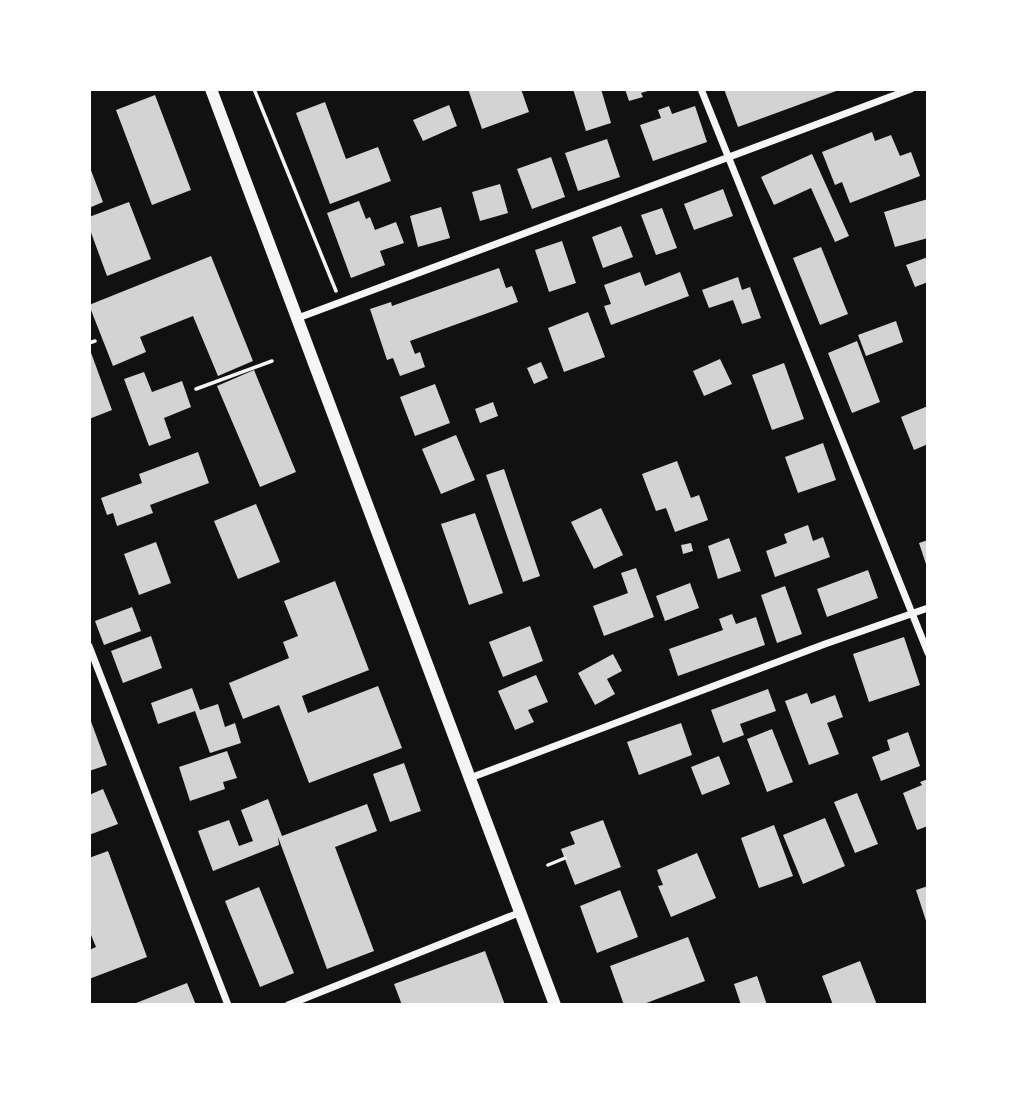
<svg xmlns="http://www.w3.org/2000/svg" width="1017" height="1094" font-family="Roboto,sans-serif">
<style>
.building{fill:#d3d3d3}
.lines{fill:none;stroke-linecap:round;stroke-linejoin:round}
.path{stroke:#f5f5f5;stroke-width:3.5}
.minor{stroke:#f5f5f5;stroke-width:7}
.secondary{stroke:#f5f5f5;stroke-width:12}
</style>
<rect width="100%" height="100%" fill="#111"/>
<path class="building" d="M468 89H521L529 112 482 129Z
M573 89H601L611 123 586 131Z
M625 89H651V90L641 93 643 97 629 101Z
M724 89H839V90L738 127Z
M155 95 191 190 152 205 116 110Z
M325 102 346 159 378 147 391 181 330 204 296 113Z
M449 105 457 126 423 141 413 120Z
M669 106 672 114 695 106 707 142 653 161 640 125 661 118 658 110Z
M872 132 875 141 891 135 900 156 911 152 920 176 850 203 842 182 835 185 822 152Z
M607 139 620 177 578 191 565 153Z
M812 154 849 236 835 242 811 188 774 205 761 177Z
M551 157 565 197 532 209 517 169Z
M89 165 103 202 89 208Z
M500 184 508 213 480 221 472 192Z
M723 189 733 216 694 230 684 204Z
M928 199V238L895 247 884 212Z
M359 201 366 219 370 217 375 230 396 222 404 243 380 251 385 265 351 278 327 213Z
M129 202 151 259 107 276 89 227V217Z
M441 207 450 238 418 247 410 216Z
M662 208 677 248 656 255 641 215Z
M621 226 633 257 603 268 592 237Z
M562 241 576 283 549 292 535 250Z
M821 247 848 314 820 325 793 258Z
M211 256 253 361 218 376 193 316 140 337 146 352 113 366 89 305Z
M928 257V282L915 287 906 265Z
M499 268 506 288 512 286 518 302 410 341 415 354 420 352 425 367 400 376 393 358 387 360 370 309 391 302 392 306Z
M640 272 645 286 680 272 689 296 611 325 604 306 611 304 604 285Z
M738 277 742 290 750 287 761 318 742 324 733 300 709 308 702 290Z
M588 312 605 357 564 372 548 328Z
M896 321 903 342 866 356 858 335Z
M857 341 880 402 852 413 828 353Z
M90 350 112 410 89 419V351Z
M720 359 732 384 704 396 693 371Z
M541 362 548 378 534 384 527 368Z
M784 363 804 419 772 430 752 375Z
M254 370 296 472 260 487 217 386Z
M144 372 152 392 182 381 191 407 164 418 171 438 149 446 124 379Z
M435 384 450 423 415 436 400 397Z
M493 402 498 416 480 423 475 409Z
M928 406V444L914 450 901 417Z
M456 435 475 480 441 494 422 449Z
M823 443 836 480 798 493 785 457Z
M198 452 209 483 150 505 153 513 117 526 113 513 107 515 101 498 142 483 139 474Z
M677 461 691 498 699 495 708 520 675 532 666 508 656 511 642 474Z
M504 469 540 576 523 582 486 475Z
M256 504 280 562 238 579 214 521Z
M601 508 623 555 594 569 571 522Z
M475 513 503 593 469 605 441 524Z
M808 525 813 541 823 537 830 557 775 577 766 551 787 543 784 534Z
M729 538 741 571 718 579 708 546Z
M928 540V567H927L919 543Z
M156 542 171 583 139 595 124 554Z
M691 543 693 551 683 554 681 545Z
M636 568 654 617 604 636 593 606 628 593 621 573Z
M868 570 878 598 827 617 817 589Z
M335 581 369 670 302 696 308 713 378 686 402 748 309 783 279 705 243 719 229 683 289 658 283 642 298 636 284 601Z
M690 583 699 608 665 621 656 596Z
M785 586 802 634 777 643 761 595Z
M132 607 141 631 104 645 95 621Z
M732 614 736 624 756 617 765 645 678 676 669 649 723 630 719 619Z
M530 626 543 661 503 677 489 642Z
M151 636 162 668 123 683 111 651Z
M904 637 920 685 869 702 853 654Z
M613 654 622 671 607 679 615 694 595 705 578 673Z
M536 675 548 702 528 710 534 722 515 730 498 691Z
M192 688 200 710 218 704 225 727 235 723 241 743 210 753 195 711 158 724 151 703Z
M768 689 776 711 740 724 744 735 723 743 711 710Z
M807 693 811 704 835 695 843 717 827 723 839 754 809 765 785 701Z
M89 716 107 765 89 771Z
M681 723 692 755 639 775 627 742Z
M772 729 793 782 767 792 747 739Z
M908 732 920 766 881 781 872 757 890 750 887 740Z
M227 751 237 778 223 782 225 789 190 801 179 767Z
M719 756 730 784 702 795 691 767Z
M404 763 421 811 390 822 373 774Z
M928 779V826L917 830 903 793 922 785 920 782Z
M103 789 118 824 89 835V795Z
M857 793 878 844 855 853 834 802Z
M268 799 282 836 367 804 377 831 335 847 374 951 327 969 278 837 279 845 213 871 198 831 229 820 239 846 253 841 241 810Z
M825 818 845 866 803 884 783 835Z
M603 820 621 867 575 885 561 849 575 844 570 832Z
M774 825 793 876 759 888 741 838Z
M108 851 147 957 89 979V950L96 947 89 930V858Z
M697 853 716 898 671 917 658 886 663 885 657 870Z
M928 886V924H927L916 890Z
M259 887 294 973 260 987 225 901Z
M620 890 638 937 597 953 580 906Z
M688 937 705 981 641 1005H624L610 966Z
M485 951 505 1005H402L394 984Z
M860 961 877 1005H833L822 976Z
M757 976 767 1005H741L734 984Z
M187 983 196 1005H131Z"/>
<g class="lines">
<path class="path" d="M254 89 336 291
M89 343 95 341
M196 389 272 361
M548 865 565 858"/>
<path class="minor" d="M701 89 928 653
M298 318 911 89
M89 646 228 1005
M470 778 825 644 928 608
M288 1005 521 912"/>
<path class="secondary" d="M211 89 555 1005"/>
</g>
<rect width="1017" height="1094" fill="none" stroke="#ffffff" stroke-width="182"/>
</svg>
